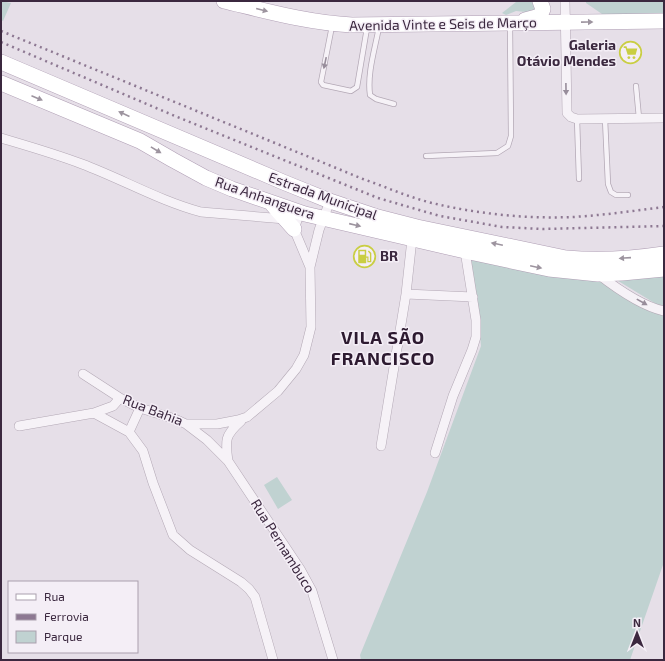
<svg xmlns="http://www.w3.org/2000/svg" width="665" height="661" font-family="'Exo 2',sans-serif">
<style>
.green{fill:#c0d2d1}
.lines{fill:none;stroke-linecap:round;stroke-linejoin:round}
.service-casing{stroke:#b3a8b5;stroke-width:6}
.minor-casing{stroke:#b3a8b5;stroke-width:10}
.primary-casing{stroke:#af9eb4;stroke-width:16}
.service{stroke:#f6f2f7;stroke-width:4.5}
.minor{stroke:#f6f2f7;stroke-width:9}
.primary{stroke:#fff;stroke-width:15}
.rail{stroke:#8d7892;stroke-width:2.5;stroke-dasharray:2 4;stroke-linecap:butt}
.oneway{fill:#9d949f}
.oneway2{fill:#988d9b}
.labels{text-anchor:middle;stroke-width:3;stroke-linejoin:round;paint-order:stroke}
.street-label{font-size:14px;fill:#3b283f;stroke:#f4eef6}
.poi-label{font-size:14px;font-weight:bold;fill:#3b283f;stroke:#f4eef6;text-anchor:end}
.district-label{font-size:18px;font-weight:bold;letter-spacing:1px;fill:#2d1a30;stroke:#f4eef6}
</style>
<rect width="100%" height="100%" fill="#e6dfe8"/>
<path class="green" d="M1 1 11 3 3 21 1 20Z
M586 1H664V14H602L586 3Z
M516 2H540L535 13 516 11 506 15 502 13Z
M468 256 596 278 664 315V562L630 660H361L360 655 427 492 481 346 476 293Z
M664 275V306L656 304 615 279Z
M277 477 292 500 278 509 264 485Z"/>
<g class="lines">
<defs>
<path id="service" d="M332 26 321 82 323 85 351 91 357 87 367 28
M379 27C375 49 367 73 370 95L376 99 394 104
M636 86 639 118
M577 119 579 179
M605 119 608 184 611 192 616 195H628
M426 156 497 153 508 146 511 136 510 25"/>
<path id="minor" d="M565 1 567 113 571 117 577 119 664 118
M1 138C28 146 56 154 82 164 122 179 160 201 201 212L285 219
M300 212 294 229 310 267
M598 274C616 288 641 306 664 311
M406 294 473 297
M83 374 120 398 140 408 175 419 186 424H217L238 420 247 417 278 391 296 369 304 355 311 327 310 267 319 230 330 201
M94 413 113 406 120 398
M186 424 207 440 228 461 300 569 312 591 333 660
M19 426 94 413 129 432 143 451 153 483 173 535 190 550 241 582 249 589 255 597 273 660
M129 432 140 408
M381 446 406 294 412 239
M435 453 453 396 472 350 476 337V320L465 251
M228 461C225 440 225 435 241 421"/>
<path id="primary" d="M224 1C266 11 309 23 352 25L664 21
M525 20 540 16 543 9 540 1
M1 62 283 182 330 201 378 217 417 227 566 258C599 261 631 259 664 254
M1 83 140 141 173 160 206 178 232 189 305 214 465 251 549 269 598 274 622 273 664 269
M271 203 294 229"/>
</defs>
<use href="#service" class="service-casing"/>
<use href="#minor" class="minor-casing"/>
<use href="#primary" class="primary-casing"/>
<use href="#service" class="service"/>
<use href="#minor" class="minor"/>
<use href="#primary" class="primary"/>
<path class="rail" d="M1 31 363 179C386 187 408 197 432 203 478 214 526 219 573 217 604 215 634 211 664 207
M1 42 175 116 378 198 440 216 502 227 543 229 664 226"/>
</g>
<defs><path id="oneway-solid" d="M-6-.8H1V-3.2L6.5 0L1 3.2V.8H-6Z"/></defs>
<g class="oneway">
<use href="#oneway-solid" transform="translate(262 10) rotate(14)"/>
<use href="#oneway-solid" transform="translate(587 22) rotate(-1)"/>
<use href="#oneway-solid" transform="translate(37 98) rotate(23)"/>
<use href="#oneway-solid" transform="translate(124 114) rotate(-156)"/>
<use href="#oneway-solid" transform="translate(156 150) rotate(31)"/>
<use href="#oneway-solid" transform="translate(355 225) rotate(13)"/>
<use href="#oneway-solid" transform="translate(497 244) rotate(-168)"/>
<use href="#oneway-solid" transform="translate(625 258) rotate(176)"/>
<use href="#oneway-solid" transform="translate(536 267) rotate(12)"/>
</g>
<g class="oneway2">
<use href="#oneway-solid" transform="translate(325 63) rotate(102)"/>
<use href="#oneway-solid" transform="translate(566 89) rotate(89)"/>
<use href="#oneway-solid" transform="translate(642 302) rotate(29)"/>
</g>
<defs>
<symbol id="supermarket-ring" viewBox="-11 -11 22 22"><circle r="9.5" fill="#f4eef6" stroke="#c9ce43" stroke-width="1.5"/><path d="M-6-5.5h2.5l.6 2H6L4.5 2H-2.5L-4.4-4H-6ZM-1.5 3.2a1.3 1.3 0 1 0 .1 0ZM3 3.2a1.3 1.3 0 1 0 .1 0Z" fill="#c9ce43"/></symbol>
<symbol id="fuel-ring" viewBox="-11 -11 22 22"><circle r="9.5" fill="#f4eef6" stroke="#c9ce43" stroke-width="1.5"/><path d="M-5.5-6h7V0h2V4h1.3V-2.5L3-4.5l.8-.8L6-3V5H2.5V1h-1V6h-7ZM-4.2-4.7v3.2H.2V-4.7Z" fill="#c9ce43"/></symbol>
</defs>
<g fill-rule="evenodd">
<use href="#supermarket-ring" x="618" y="40" width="25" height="25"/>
<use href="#fuel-ring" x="352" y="244" width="25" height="25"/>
</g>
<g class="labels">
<g class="street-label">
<text transform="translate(443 24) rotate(-1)" y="5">Avenida Vinte e Seis de Março</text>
<text transform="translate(323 196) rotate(20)" y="5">Estrada Municipal</text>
<text transform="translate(265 198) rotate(19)" y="5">Rua Anhanguera</text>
<text transform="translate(153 410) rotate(21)" y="5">Rua Bahia</text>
<text transform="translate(283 546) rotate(58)" y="5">Rua Pernambuco</text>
</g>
<g class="poi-label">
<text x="616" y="50">Galeria<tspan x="616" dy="16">Otávio Mendes</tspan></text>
<text x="380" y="261" text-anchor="start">BR</text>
</g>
<g class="district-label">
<text x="383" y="344">VILA SÃO<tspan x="383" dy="21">FRANCISCO</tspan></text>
</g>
</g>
<rect width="665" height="661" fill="none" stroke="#3b283f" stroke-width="4"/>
<rect x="8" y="581" width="130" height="72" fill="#f4eef6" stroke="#aa9fad"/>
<rect x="16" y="594" width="20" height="6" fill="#ffffff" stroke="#aa9fad"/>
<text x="44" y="601" font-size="12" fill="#3b283f">Rua</text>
<rect x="16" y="614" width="20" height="6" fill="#8d7892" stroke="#aa9fad"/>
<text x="44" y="621" font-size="12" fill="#3b283f">Ferrovia</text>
<rect x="16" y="631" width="20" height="12" fill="#c0d2d1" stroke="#aa9fad"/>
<text x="44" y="641" font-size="12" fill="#3b283f">Parque</text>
<g transform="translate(637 633)" stroke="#f4eef6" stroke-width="3" paint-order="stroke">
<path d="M0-3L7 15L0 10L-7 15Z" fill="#3b283f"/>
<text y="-6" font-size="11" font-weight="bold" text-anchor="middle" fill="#3b283f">N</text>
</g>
</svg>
